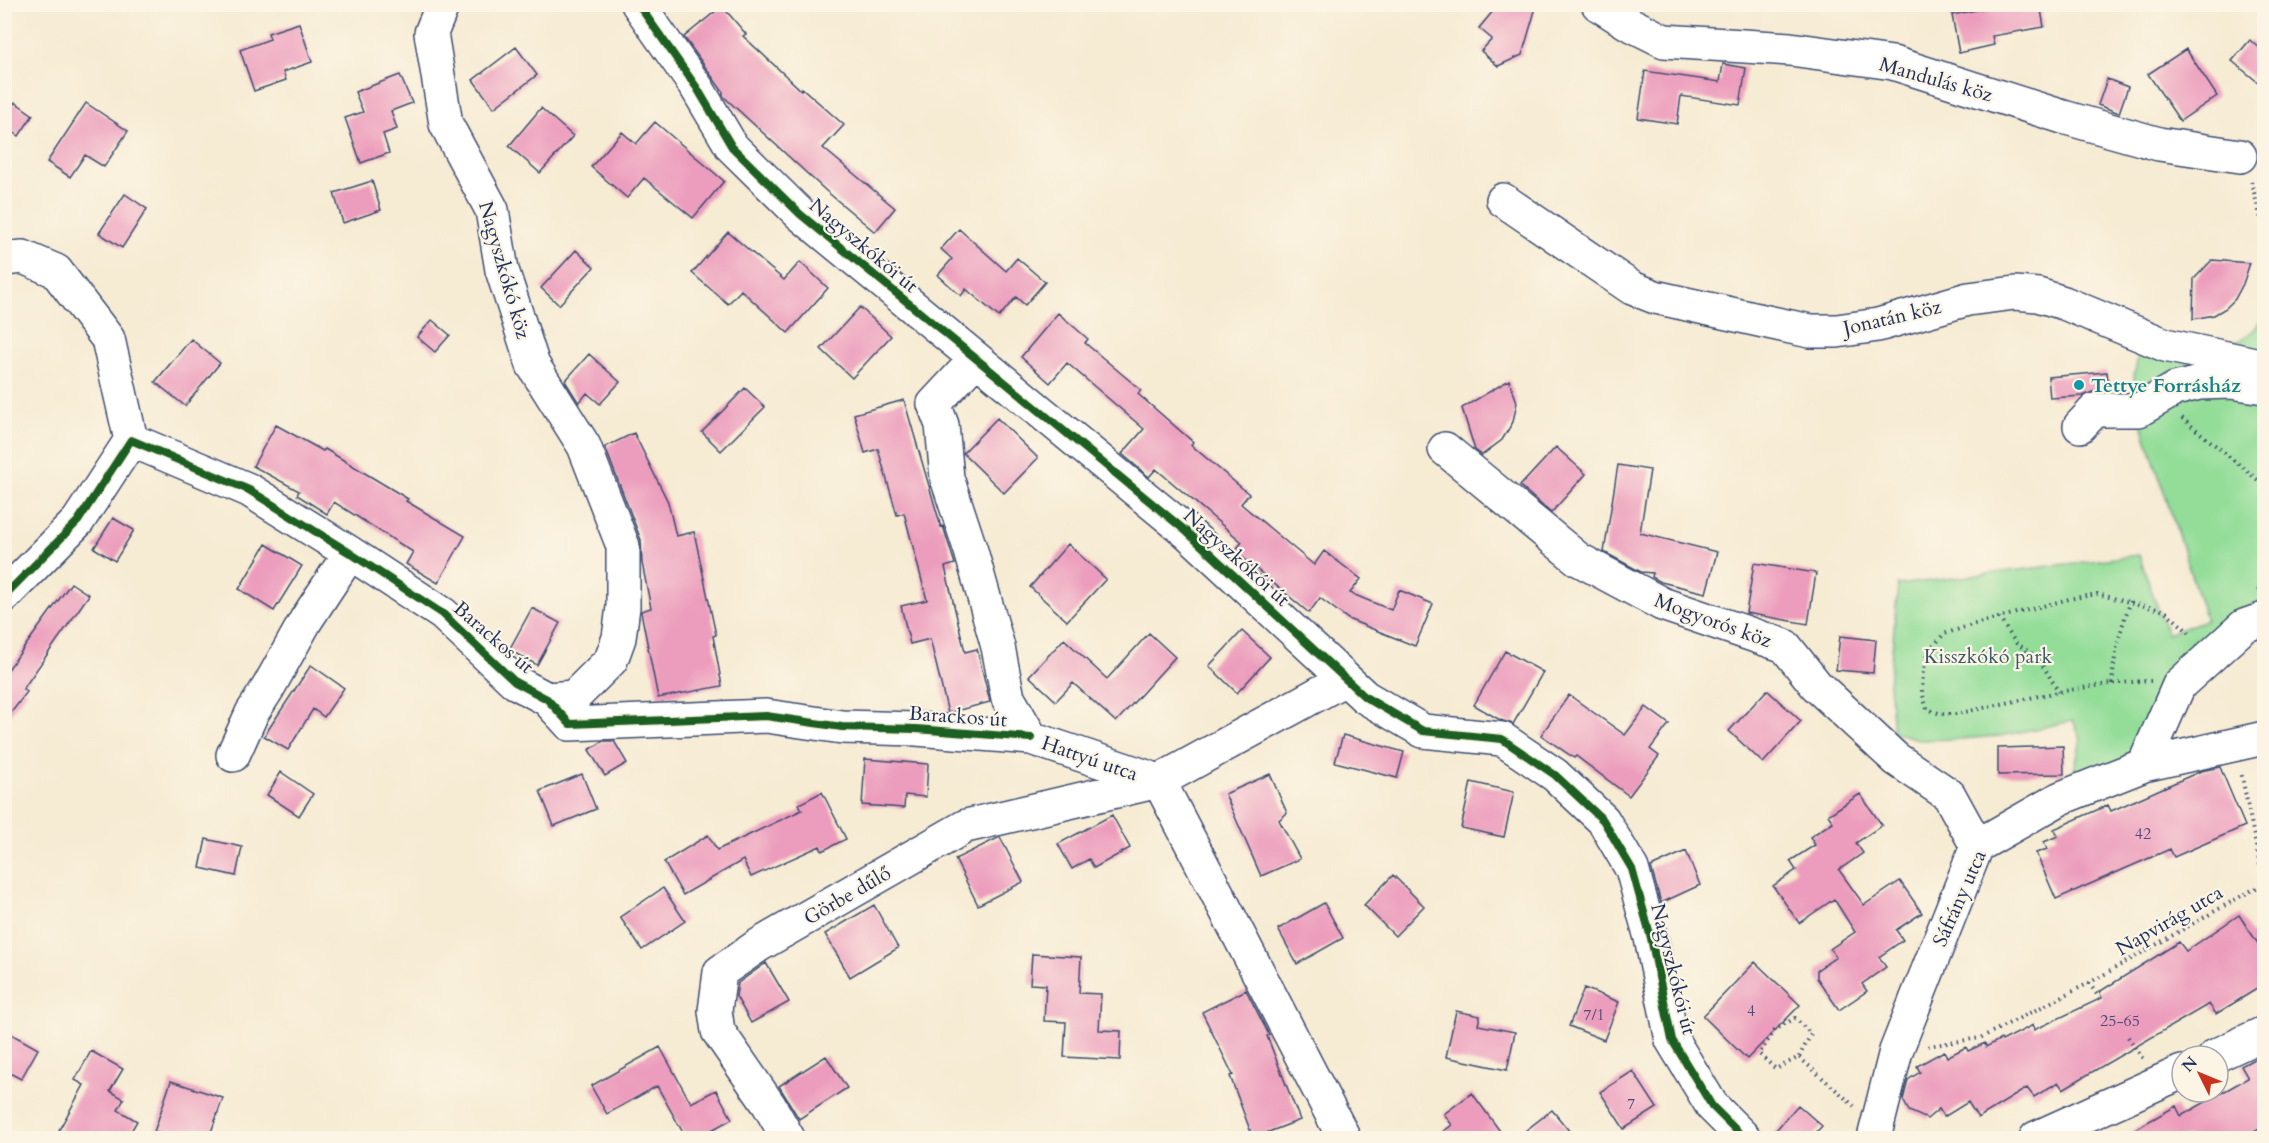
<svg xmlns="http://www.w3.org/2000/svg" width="2269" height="1143" font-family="Cardo,serif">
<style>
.green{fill:#93dd98;stroke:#57867b;stroke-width:1.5}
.building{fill:#ec9cbc}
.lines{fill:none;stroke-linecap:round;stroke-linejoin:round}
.minor-casing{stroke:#3c4b70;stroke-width:36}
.path{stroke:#3c4b70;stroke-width:4;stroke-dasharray:1.5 4.5;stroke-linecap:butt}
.minor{stroke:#fff;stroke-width:33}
.cycleway-casing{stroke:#fcf5e5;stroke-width:11}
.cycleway{stroke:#1b5e20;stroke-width:8}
.culture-dot{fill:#0f9aa8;stroke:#fcf5e5;stroke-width:2}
.labels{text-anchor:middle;stroke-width:4.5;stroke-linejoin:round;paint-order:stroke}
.number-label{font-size:16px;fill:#4f4a76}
.street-label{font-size:20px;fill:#1b2f5e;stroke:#fcf5e5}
.culture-label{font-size:20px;font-weight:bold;fill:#0d838f;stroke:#fcf5e5;text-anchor:start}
.park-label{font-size:20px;fill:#395a6c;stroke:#fcf5e5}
</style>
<rect width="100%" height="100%" fill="#fcf5e5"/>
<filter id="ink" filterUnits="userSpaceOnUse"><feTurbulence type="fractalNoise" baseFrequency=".0167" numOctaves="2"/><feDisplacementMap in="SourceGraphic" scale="12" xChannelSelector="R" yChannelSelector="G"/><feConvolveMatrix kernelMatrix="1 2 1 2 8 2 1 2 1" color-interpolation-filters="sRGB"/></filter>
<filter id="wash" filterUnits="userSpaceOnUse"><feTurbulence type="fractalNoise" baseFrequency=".008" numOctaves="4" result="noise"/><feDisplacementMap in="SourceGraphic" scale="24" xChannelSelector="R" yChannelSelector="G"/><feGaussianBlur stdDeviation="1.35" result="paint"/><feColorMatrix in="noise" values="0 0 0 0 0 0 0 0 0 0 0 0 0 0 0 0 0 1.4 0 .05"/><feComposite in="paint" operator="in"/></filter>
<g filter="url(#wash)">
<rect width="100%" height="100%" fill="#f6ebd3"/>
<path class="green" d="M2264 314V612L2134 756 2072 780 2081 739 2073 721 2001 736 1959 739 1922 740 1893 732 1889 684 1898 585 2139 555 2167 634 2206 620 2134 400V375L2140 349 2239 341 2254 330Z"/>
<g id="blocks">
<path class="building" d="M1499 4H1537L1522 55 1498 66 1481 51 1492 39 1479 28Z
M2005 4H2040L2044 27 1992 36 1994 45 1959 53 1952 15Z
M722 6 746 34 743 36 801 90 802 88 844 125 823 148 895 208 875 232 825 190 723 96V92L684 37Z
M299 23 312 62 283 72 286 80 254 91 240 50 270 39 268 33Z
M2250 40 2265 52V88L2232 61Z
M516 47 537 75 494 108 473 80Z
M2186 49 2217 96 2180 121 2148 74Z
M1723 64 1746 68 1740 105 1681 96 1677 124 1638 118 1645 71 1720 82Z
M400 75 412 103 391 111 397 129 383 134 389 153 361 163 345 118 363 112 355 92Z
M2107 79 2128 87 2119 113 2098 105Z
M15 102 33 115 19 136 4 126V118Z
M86 103 128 131 104 167 85 155 70 177 47 162Z
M541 108 573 136 540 173 509 146Z
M655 122 724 181 693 218 644 178 627 198 591 167 622 132 636 144Z
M372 181 381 210 343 223 334 193Z
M125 194 147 209 122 248 99 233Z
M959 229 1006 271 1017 258 1045 282 1025 305 1016 297 999 317 966 289 961 296 938 275 952 259 941 249Z
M728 232 784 280 800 262 828 288 788 333 741 290 728 304 692 273Z
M576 250 594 267 559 305 541 288Z
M2212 260 2250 263 2243 284 2235 299 2226 308 2214 315 2193 319 2194 279Z
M860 307 891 336 852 378 821 349Z
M1058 313 1088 339 1085 343 1141 390 1138 394 1193 442 1191 445 1249 494 1241 504 1314 565 1324 551 1361 579 1350 593 1391 610 1399 590 1433 604 1415 646 1348 619 1320 598 1309 613 1235 551 1242 542 1156 469 1149 477 1122 454 1144 429 1067 363 1050 383 1021 357Z
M432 320 450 335 435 352 417 337Z
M191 339 220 363 185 406 155 382Z
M589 354 620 382 600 404 587 393 579 403 565 381Z
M2107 372 2109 391H2095L2083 396 2050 398 2048 377Z
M1509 380 1517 402 1513 422 1502 440 1482 455 1475 450 1462 408Z
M745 388 765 407 721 451 702 432Z
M904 400 941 527 943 526 955 564 945 567 965 652 977 649 990 702 948 713 930 639 910 644 901 606 927 600 904 513 897 515 878 449 865 453 854 414Z
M997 418 1038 458 1004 493 963 453Z
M276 425 323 451 325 449 408 499 406 501 465 536 438 583 406 564 413 552 334 502 327 514 297 495 299 491 253 466Z
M634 433 668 502 676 536 694 532 716 635 713 636 722 686 658 698 641 612V611L651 608 642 563 641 540 605 447Z
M1556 447 1586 474 1551 513 1520 486Z
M1618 465 1650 470 1640 533 1717 552 1706 593 1661 582 1652 577 1653 573 1641 572 1604 552Z
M113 518 134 530 115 561 94 548Z
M266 544 302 566 274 611 239 589Z
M1068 544 1106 579 1067 621 1030 587Z
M1754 563 1816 573 1808 624 1746 613Z
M71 583 89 595 23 689 27 692 4 722V675Z
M532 608 560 623 537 665 509 650Z
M1242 631 1270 657 1237 693 1209 666Z
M1149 633 1175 657 1116 722 1073 683 1056 701 1029 676 1064 639 1107 679Z
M1840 636 1876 640 1873 673 1836 670Z
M1505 651 1543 672 1513 724 1500 720 1474 705Z
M311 665 344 688 324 717 313 709 288 750 264 736Z
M1767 690 1801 721 1763 763 1729 731Z
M1569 695 1625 735 1646 707 1669 724 1650 749 1659 756 1629 796 1576 756 1574 758 1541 735Z
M1343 735 1404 752 1397 778 1335 762Z
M603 741H614L627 763 605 776 589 750Z
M2063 746 2064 774 1998 775V748Z
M865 759 928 764 926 797 905 795 904 808 862 805Z
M2220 767 2245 826 2174 857 2170 849 2056 899 2036 853 2047 849 2044 842 2058 836 2054 829 2108 805 2111 811 2201 771Z
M281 772 313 794 299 816 267 795Z
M582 774 596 809 554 826 540 791Z
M1270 774 1287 813 1279 820 1300 859 1261 876 1225 794Z
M1471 782 1514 792 1504 837 1461 828Z
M822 792 846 839 822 851 820 846 751 877 743 860 683 895 664 862 708 835 717 850 802 810 799 804Z
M1860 794 1882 825 1856 843 1863 853 1839 870 1864 905 1900 881 1922 913 1896 930 1903 940 1879 957 1886 967 1862 984 1867 991 1839 1010 1817 978V970L1836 957 1830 949 1855 932 1834 899 1799 923 1773 886 1796 870 1790 861 1815 845 1810 837 1833 822 1828 815Z
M1112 815 1130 848 1094 868 1089 859 1072 869 1058 844Z
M1000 837 1023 882 978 905 955 859Z
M206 839 242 847 236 876 200 868Z
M1686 851 1700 885 1661 903 1651 867Z
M1393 875 1424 906 1395 936 1364 905Z
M663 888 685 921 642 950 620 917Z
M1324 903 1343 938 1297 964 1278 929Z
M874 905 898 948 850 977 825 934Z
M2239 915 2265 954V984L2216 1014 2209 1004 2063 1089 2058 1082 2034 1097 2027 1088 1978 1118 1968 1102 1944 1117 1939 1109 1927 1119 1909 1111 1903 1100 1908 1080 1920 1072 1917 1066 1944 1051 1947 1057 1966 1047 1968 1051 1985 1043 1986 1047 2001 1039 2002 1041 2033 1025 2034 1030 2102 998 2099 992 2179 942 2186 951Z
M1032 954 1081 957 1079 993 1101 994 1099 1030 1121 1031 1120 1060 1064 1057 1066 1022 1044 1021 1046 985 1030 984Z
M1755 962 1800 1005 1747 1059 1703 1016Z
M766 963 789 1002 751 1023 736 996 738 983Z
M1584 988 1619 1002 1604 1040 1569 1026Z
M1246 990 1269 1035 1267 1036 1300 1120 1253 1138 1230 1076 1233 1075 1202 1012Z
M1456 1011 1480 1016 1478 1025 1515 1032 1507 1070 1446 1057Z
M4 1030 38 1049 21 1079 4 1070Z
M660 1047 691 1103 716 1090 732 1119 697 1138H686L657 1086 607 1114 591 1086Z
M91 1051 123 1069 110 1091 124 1099 118 1110 137 1121 127 1138H75L59 1130 84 1085 75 1080Z
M2265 1053V1126L2243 1138H2119L2176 1106 2181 1116 2248 1078 2241 1066Z
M826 1056 847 1088 799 1119 779 1086Z
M1633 1071 1657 1108 1624 1129 1600 1092Z
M171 1081 223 1098 209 1138H173L154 1132Z
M1472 1093 1505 1138H1434L1452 1125 1444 1114Z
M1798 1105 1822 1126 1811 1138H1769Z
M1552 1110 1575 1138H1516Z"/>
</g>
</g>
<g filter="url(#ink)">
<use href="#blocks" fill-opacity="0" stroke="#3c4b70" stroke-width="1.5"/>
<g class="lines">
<defs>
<path id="minor" d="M443 4 431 33 446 124 492 210 502 270 533 365 584 446 623 546V607L619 638 611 660 574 697 547 699
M638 4 697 88 732 147 800 214 1187 532 1365 697 1423 731 1502 739 1555 775 1603 820 1632 869 1651 938 1672 1040 1712 1106 1744 1138
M1598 4 1628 23 1664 41 1790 49 1893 63 2063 117 2159 144 2240 156
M1503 200 1632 288 1655 297 1772 323 1810 331H1837L1878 325 1968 299 2015 293 2038 295 2064 303 2165 345 2264 366
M4 259 23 257 56 271 108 339 131 440
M976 359 934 404 942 425 947 478 971 551 998 647 1008 698 1031 738 1159 781 1344 1138
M2080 426 2095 410H2139L2175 389 2199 383 2231 382 2264 387
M1445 449 1578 559 1662 604 1785 646 1816 685 1896 759 1949 795 1977 846
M4 596 78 521 131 440 249 490 350 553 443 614 515 682 547 699 570 724 766 716 842 727 916 729 1031 738
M233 755 252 713 268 688 306 620 350 553
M2144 765 2179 685 2244 626 2264 619
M2215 1056 2264 1033
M788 1138 769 1105 718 1031 715 1011 720 972 759 945 966 826 1159 781 1345 679
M1874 1138 1896 1051 1977 846 2061 798 2144 765 2264 738
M2036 1138 2182 1072"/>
</defs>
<use href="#minor" class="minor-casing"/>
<path class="path" d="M2251 181 2264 230
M2182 418 2264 485
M2258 591 2264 582
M1999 618 2016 643 2038 658 2059 692
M2151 681C2084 683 2019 701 1955 714H1941L1927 709 1922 692 1923 673 1928 652 1944 634 1975 624 2069 599 2097 594 2165 611 2192 635
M2112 684C2114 655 2120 629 2131 601
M2089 983 2100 999
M2128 1037 2143 1059
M1928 1046 1980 1038 2089 983 2252 890 2264 885 2241 772
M1799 1057 1811 1034 1795 1018 1775 1030 1759 1054 1776 1069 1799 1057 1854 1106"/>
<use href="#minor" class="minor"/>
<defs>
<path id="cycleway" d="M638 4 697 88 732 147 800 214 1187 532 1365 697 1423 731 1502 739 1555 775 1603 820 1632 869 1651 938 1672 1040 1712 1106 1744 1138
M4 596 78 521 131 440 249 490 350 553 443 614 515 682 547 699 570 724 766 716 842 727 916 729 1031 738"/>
</defs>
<use href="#cycleway" class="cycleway-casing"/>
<use href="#cycleway" class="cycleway"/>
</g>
</g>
<circle class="culture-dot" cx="2079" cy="385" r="6"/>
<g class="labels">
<g class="number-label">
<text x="2143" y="839">42</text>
<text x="1751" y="1016">4</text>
<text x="1594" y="1020">7/1</text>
<text x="2120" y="1026">25-65</text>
<text x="1631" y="1109">7</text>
</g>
<g class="street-label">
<text transform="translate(1936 79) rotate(16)" y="7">Mandulás köz</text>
<text transform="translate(864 245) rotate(40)" y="7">Nagyszkókói út</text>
<text transform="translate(505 270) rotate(74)" y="7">Nagyszkókó köz</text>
<text transform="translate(1892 317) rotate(-13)" y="7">Jonatán köz</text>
<text transform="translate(1237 557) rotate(42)" y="7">Nagyszkókói út</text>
<text transform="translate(1713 620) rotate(20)" y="7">Mogyorós köz</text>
<text transform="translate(494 637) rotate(41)" y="7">Barackos út</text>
<text transform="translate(958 716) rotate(4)" y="7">Barackos út</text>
<text transform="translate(1090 758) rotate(19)" y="7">Hattyú utca</text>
<text transform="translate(847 895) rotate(-30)" y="7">Görbe dűlő</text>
<text transform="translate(1959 898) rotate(-66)" y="7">Sáfrány utca</text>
<text transform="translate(2169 920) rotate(-30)" y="7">Napvirág utca</text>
<text transform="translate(1674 969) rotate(76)" y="7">Nagyszkókói út</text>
</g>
<g class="culture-label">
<text x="2091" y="392">Tettye Forrásház</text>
</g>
<g class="park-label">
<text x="1988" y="663">Kisszkókó park</text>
</g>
</g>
<rect width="2269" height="1143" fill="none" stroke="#fcf5e5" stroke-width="24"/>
<g transform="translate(2200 1074) rotate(313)"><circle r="28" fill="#fcf5e5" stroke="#a2a6af" stroke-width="1.5"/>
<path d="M0-4.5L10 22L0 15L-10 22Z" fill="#c8321e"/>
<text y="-9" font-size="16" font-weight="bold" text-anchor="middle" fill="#1b2f5e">N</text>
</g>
</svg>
